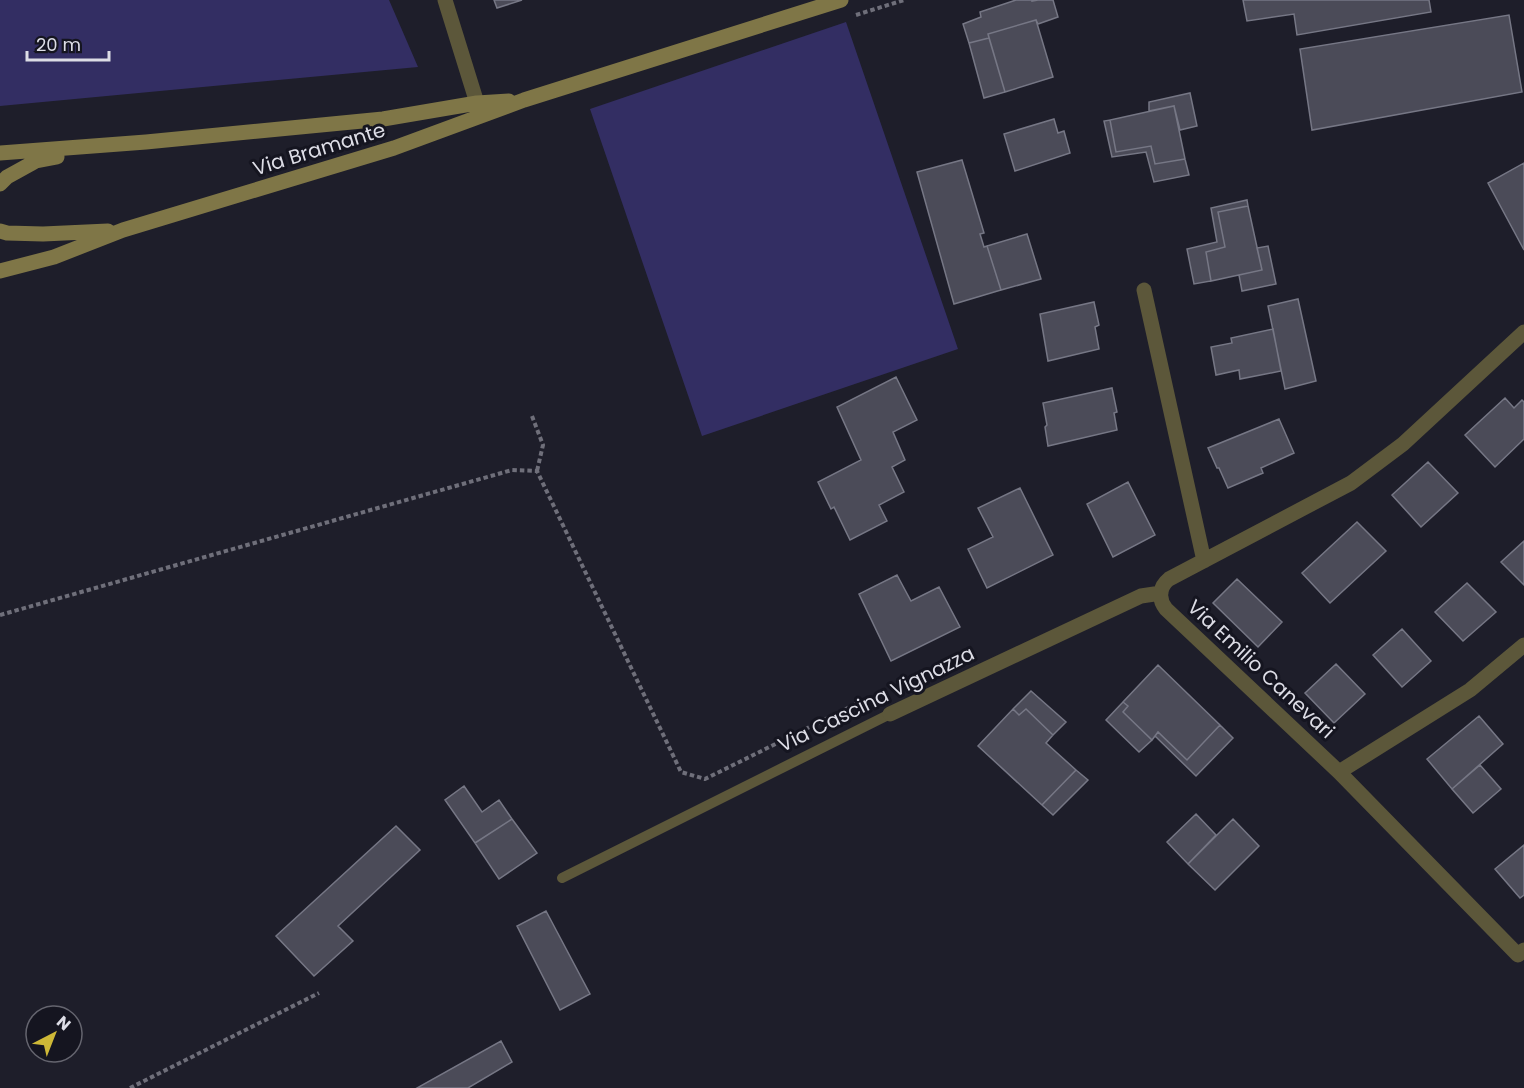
<svg xmlns="http://www.w3.org/2000/svg" width="1524" height="1088" font-family="Poppins,sans-serif">
<style>
.green{fill:#332e63}
.building{fill:#4b4b58;stroke:#767785;stroke-width:1.5}
.lines{fill:none;stroke-linecap:round;stroke-linejoin:round}
.path{stroke:#6f6f7a;stroke-width:4;stroke-dasharray:4.5 3;stroke-linecap:butt}
.lane{stroke:#5c573a;stroke-width:10}
.street{stroke:#5c573a;stroke-width:15}
.secondary{stroke:#7f7647;stroke-width:15}
.labels{text-anchor:middle;stroke-width:6;stroke-linejoin:round;paint-order:stroke}
.street-label{font-size:20px;fill:#dddde6;stroke:#151520}
</style>
<rect width="100%" height="100%" fill="#1e1e2a"/>
<path class="green" d="M0 0H389L418 67 0 106Z
M846 22 958 349 702 436 590 109Z"/>
<path class="building" d="M494 0H522L497 8Z
M1016 0H1032V1L1038 0H1053L1058 17 1038 24 1036 20 988 34 989 38 969 43 963 24 981 17 980 12Z
M1243 0H1429L1431 12 1297 35 1294 14 1247 21Z
M1509 15 1522 92 1312 130 1300 49Z
M1036 20 1053 77 1005 92 988 34Z
M989 38 1005 92 984 98 969 43Z
M1190 93 1197 126 1180 130 1174 106 1149 111V102Z
M1174 106 1185 159 1155 164 1151 146 1116 152 1110 120Z
M1054 119 1058 133 1064 131 1070 153 1015 171 1004 134Z
M1110 120 1116 152 1151 146 1155 164 1185 159 1189 175 1154 182 1146 152 1112 157 1104 121Z
M962 160 984 233 980 234 984 247 987 246 1001 290 954 304 917 172Z
M1524 163V250L1488 183Z
M1247 200 1248 206 1218 212 1225 247 1206 252 1211 281 1194 284 1187 249 1217 242 1211 208Z
M1248 206 1262 270 1211 281 1206 252 1225 247 1218 212Z
M1027 234 1041 279 1001 290 987 246Z
M1268 246 1276 284 1242 291 1239 275 1262 270 1257 248Z
M1298 299 1316 381 1285 389 1268 306Z
M1094 302 1099 325 1095 327 1099 349 1048 361 1040 314Z
M1273 329 1281 371 1240 379 1239 370 1216 375 1211 347 1232 343 1231 338Z
M896 377 917 420 893 432 905 460 892 467 904 492 879 505 887 521 850 540 834 507 831 509 818 482 861 460 837 407Z
M1112 388 1117 412 1114 413 1117 430 1048 446 1045 427 1047 425 1043 403Z
M1505 398 1514 408 1522 400 1524 402V439L1495 467 1465 435Z
M1279 419 1294 453 1261 468 1263 473 1228 488 1219 468H1217L1208 448Z
M1428 462 1458 493 1421 527 1392 495Z
M1128 482 1155 535 1113 557 1087 504Z
M1020 488 1053 555 987 588 968 549 993 537 978 508Z
M1357 522 1386 551 1330 603 1302 573Z
M1524 541V585L1501 562Z
M897 575 911 601 939 587 960 627 891 661 859 594Z
M1237 579 1282 622 1258 647 1213 603Z
M1467 583 1496 612 1463 641 1435 612Z
M1402 629 1431 661 1402 687 1373 655Z
M1336 664 1365 694 1334 723 1305 693Z
M1158 665 1220 725 1187 760 1158 732 1152 740 1123 712 1128 706 1123 702Z
M1031 691 1066 722 1053 735 1026 709 1019 715 1013 709Z
M1123 702 1128 706 1123 712 1152 740 1139 752 1106 720Z
M1013 709 1019 715 1026 709 1053 735 1046 743 1076 770 1042 805 978 746Z
M1479 716 1503 744 1452 789 1427 759Z
M1220 725 1233 738 1196 776 1155 736 1158 732 1187 760Z
M1480 765 1501 789 1473 813 1452 789Z
M1076 770 1088 780 1053 815 1042 805Z
M464 786 482 812 499 800 512 819 475 843 445 800Z
M1196 814 1216 835 1188 864 1167 842Z
M512 819 537 853 499 879 475 843Z
M1233 819 1259 846 1215 890 1188 864Z
M396 826 420 850 338 926 353 941 314 976 276 936Z
M1524 845V895L1520 898 1495 869Z
M546 911 590 994 560 1010 517 926Z
M501 1041 512 1062 468 1088H417Z"/>
<g class="lines">
<path class="path" d="M856 15 904 0
M532 416 543 445 537 471
M0 615 512 470 537 471 681 772 705 779 864 700 871 701
M130 1088 319 993"/>
<path class="lane" d="M562 878 890 714"/>
<path class="street" d="M445 0 477 103
M1144 290 1204 561
M1524 332 1403 444 1351 483 1169 579C1159 587 1158 599 1166 609L1339 772 1518 955 1524 950
M890 714 1141 596 1161 593
M1339 772 1470 690 1524 645"/>
<path class="secondary" d="M0 153 146 142 383 119 477 103 509 101
M0 184 7 177 36 161 57 157
M0 231 7 233 43 234 108 231
M0 271 54 257 123 230 394 148 524 100 841 0"/>
</g>
<g class="labels">
<g class="street-label">
<text transform="translate(319 149) rotate(-17)" y="7">Via Bramante</text>
<text transform="translate(1261 669) rotate(43)" y="7">Via Emilio Canevari</text>
<text transform="translate(876 699) rotate(-26)" y="7">Via Cascina Vignazza</text>
</g>
</g>
<g transform="translate(54 1034) rotate(42)"><circle r="28" fill="#151520" stroke="#65656f" stroke-width="1.5"/>
<path d="M0-4.5L10 22L0 15L-10 22Z" fill="#ceb837"/>
<text y="-9" font-size="16" font-weight="bold" text-anchor="middle" fill="#dddde6">N</text>
</g>
<path d="M27 51v9h82v-9" fill="none" stroke="#dddde6" stroke-width="3"/>
<text x="36" y="51" font-size="18" fill="#dddde6" stroke="#151520" stroke-width="4.5" paint-order="stroke">20 m</text>
</svg>
